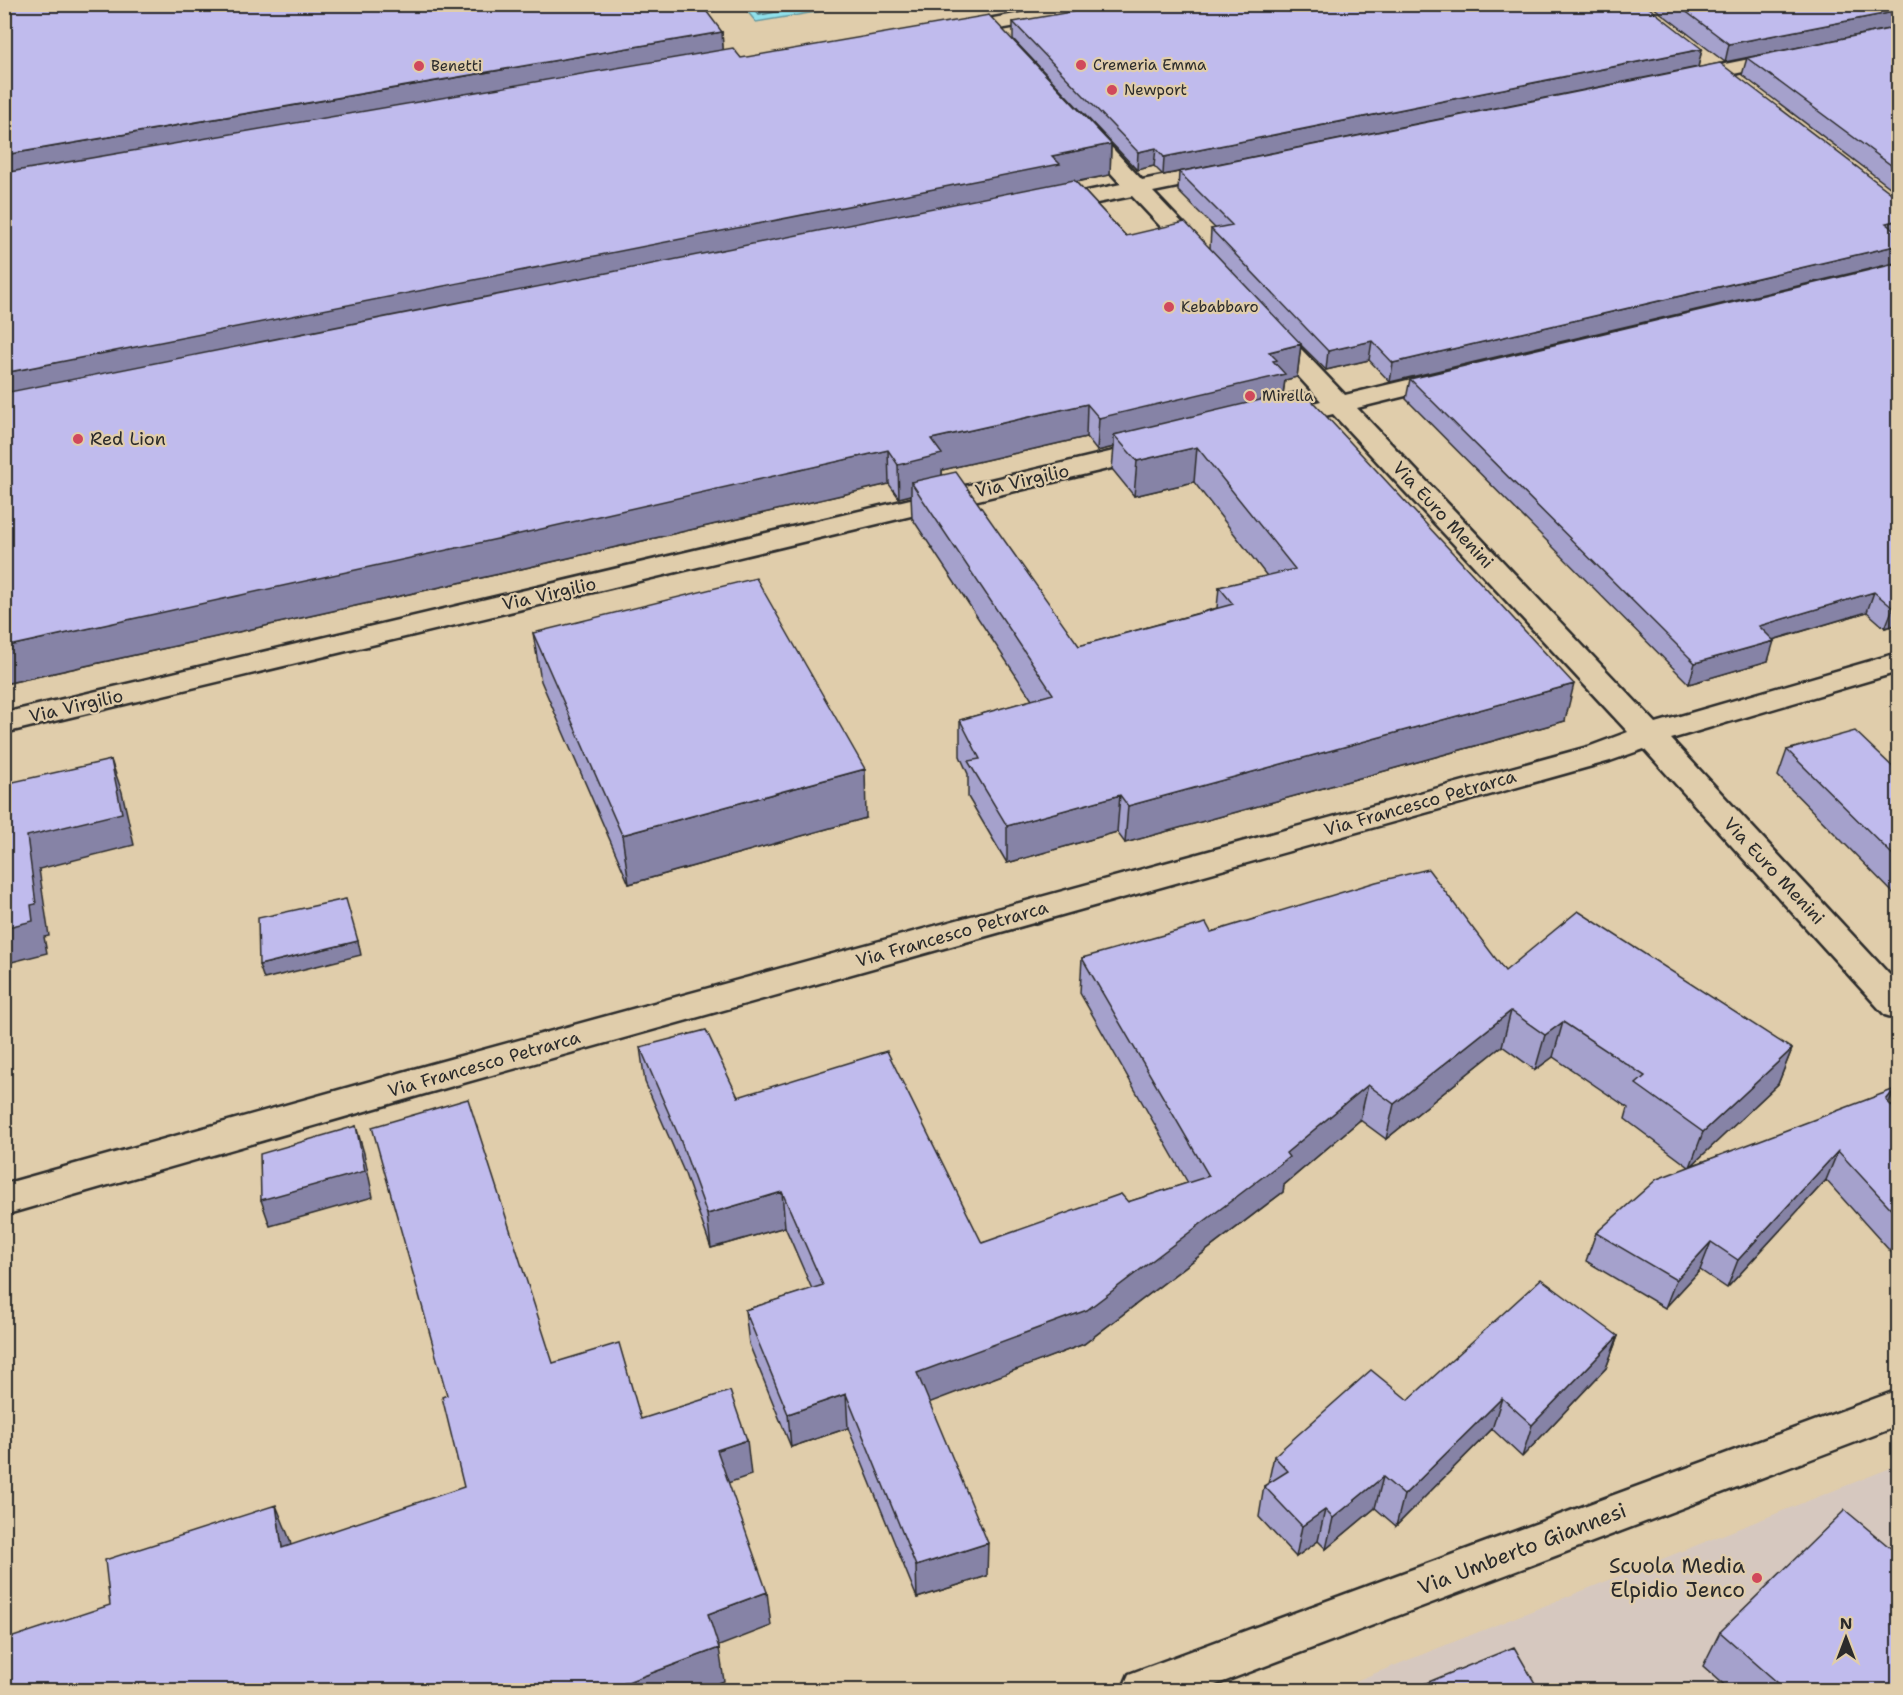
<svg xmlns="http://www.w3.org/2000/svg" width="1903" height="1695" font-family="'Shantell Sans',sans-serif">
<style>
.built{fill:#d6c8bf}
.water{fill:#90e0eb;stroke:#68989e;stroke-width:1.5}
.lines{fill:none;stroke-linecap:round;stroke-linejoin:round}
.shore{stroke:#537378;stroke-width:1.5}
.minor-casing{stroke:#2b2b2b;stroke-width:5}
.minor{fill:#e0cdab;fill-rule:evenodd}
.wall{fill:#a5a1cc;stroke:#2b2b2b;stroke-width:1.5;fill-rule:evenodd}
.shaded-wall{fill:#8683a6;stroke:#2b2b2b;stroke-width:1.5}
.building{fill:#c0bbed;stroke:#2b2b2b;stroke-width:1.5}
.poi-dot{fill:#d1495b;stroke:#e0cdab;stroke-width:2}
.labels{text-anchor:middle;stroke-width:4.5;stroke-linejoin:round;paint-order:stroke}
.far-poi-label{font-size:15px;fill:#2b2b2b;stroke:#e0cdab;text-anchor:start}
.poi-label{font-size:18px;fill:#2b2b2b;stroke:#e0cdab;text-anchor:start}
.street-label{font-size:18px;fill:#2b2b2b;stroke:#e0cdab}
.near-street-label{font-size:21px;fill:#2b2b2b;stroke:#e0cdab}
.near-poi-label{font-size:21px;fill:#2b2b2b;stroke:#e0cdab;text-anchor:end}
</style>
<rect width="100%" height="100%" fill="#e0cdab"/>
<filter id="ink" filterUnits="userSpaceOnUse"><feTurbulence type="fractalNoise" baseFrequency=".0167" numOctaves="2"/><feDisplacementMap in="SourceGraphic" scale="12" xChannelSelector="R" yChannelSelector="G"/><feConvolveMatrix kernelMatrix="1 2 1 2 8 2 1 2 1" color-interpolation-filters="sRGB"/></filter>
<g filter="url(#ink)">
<path class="built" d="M1898 1465V1690H1333Z"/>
<path class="water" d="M742 5H858L756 22Z"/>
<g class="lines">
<path class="shore" d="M750 4 759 15 821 4"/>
<defs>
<path id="minor" d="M1070 4H1117L1107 10 955 37 948 35 945 31 948 27 955 25Z
M1788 51 1795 53 1798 57 1795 61 1686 84 1678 83 1675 78 1678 73 1686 72Z
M1079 119 1087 121 1142 180 1223 164 1231 166 1234 171 1231 176 1153 192 1210 252 1214 257 1210 262 1202 264 1194 262 1132 196 1047 213 1039 211 1035 206 1039 201 1121 184 1068 126 1071 121Z
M1269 322 1278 325 1345 395 1453 369 1462 372 1466 377 1462 382 1357 408 1656 723 1898 653V672L1671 739 1898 984V1019L1885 1015 1644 749 1610 761 428 1093 4 1215V1184L428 1065 1588 747 1628 732 1333 414 1276 428 1267 426 1263 420 1267 414 1321 401 1256 330 1260 325Z
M1156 441 1166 443 1169 449 1166 455 4 733V713Z
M1898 1390V1426L1202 1690H1122L1129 1674 1145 1668Z"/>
</defs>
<use href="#minor" class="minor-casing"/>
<use href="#minor" class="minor"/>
</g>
<path class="wall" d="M4 4 722 32 723 50 741 58 1111 144 1110 175 1076 182 1126 236 1210 248 1211 229 1215 228 1178 191 1179 172 1899 262 1390 382 1369 360 1326 370 1301 345 1297 377 1285 380 1283 395 1565 721 1125 843 1117 832 1007 863 968 797V774L960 756V720L1032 700 912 518 911 495 899 498 889 484 508 572 4 684ZM1086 437 1097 451 1114 447 1112 469 1134 496 1194 482 1267 576 1219 587 1217 608 1079 646 942 475V470Z
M1649 4H1899V194L1742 75 1747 58 1820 43 1725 62Z
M1013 22 1702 49 1698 67 1163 175 1154 166 1137 170 1013 39Z
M1899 263V624L1885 628 1867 612 1773 640 1768 661 1689 684 1406 399 1410 379Z
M533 633 866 818 629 884 541 681Z
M1787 750 1899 773V899L1778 776Z
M1211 932 1505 971 1792 1049 1778 1084 1692 1165 1889 1103 1899 1114V1261L1826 1180 1727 1288 1700 1270 1665 1308 1586 1261 1596 1233 1689 1167 1625 1119 1628 1108 1553 1057 1535 1070 1502 1046 1386 1139 1360 1120 1284 1185 1283 1192 1084 1344 929 1402 987 1576 917 1598 848 1428 791 1447 749 1344 745 1310 812 1289 785 1227 711 1248 685 1174 645 1082 640 1047 738 1097 982 1243 1128 1202 1188 1183 1080 993 1082 958Z
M1618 1336 1606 1368 1522 1457 1492 1429 1396 1526 1375 1508 1326 1549 1318 1541 1296 1557 1259 1517 1264 1486 1268 1484 1274 1456 1408 1400Z
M1720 1632 1899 1690H1730L1703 1666Z"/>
<path class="shaded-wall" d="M1899 11V27L1725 62 1729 44Z
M722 32 724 62 4 188V155Z
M1702 49 1698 67 1163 175 1164 157Z
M1111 144 1110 175 1059 185 4 409V373L1052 156Z
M1156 148 1154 166 1137 170 1138 152Z
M1899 220V238L1886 223Z
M1899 245V262L1390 382 1393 363Z
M1372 341 1369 360 1326 370 1328 351Z
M1301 344 1297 377 1285 380 1281 407 1114 435V447L1097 451 1099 418 1269 352Z
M1087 404 1086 437 942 470V488L911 482V495L899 498 898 465 931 439Z
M1197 447 1194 482 1134 496 1137 461Z
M888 450 889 484 508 572 4 684V647Z
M1874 592 1867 612 1752 646 1759 626Z
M1899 606V624L1885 628 1893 608Z
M1774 641 1768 661 1689 684 1695 663Z
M1574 684 1565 721 1125 843 1128 806Z
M4 755 7 762 16 817 4 789Z
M111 760 122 792 134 845 39 869 49 936 44 937 47 953 4 964V928L31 905 27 836Z
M865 769 866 818 629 884 622 835Z
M1120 795 1117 832 1007 863V826Z
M358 941 361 955 264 979 259 965Z
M4 973 9 1015 4 1016Z
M1511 1011 1502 1046 1386 1139 1394 1104Z
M1563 1022 1553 1057 1535 1070 1545 1035Z
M1792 1049 1778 1084 1690 1167 1703 1132Z
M1368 1085 1360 1120 1284 1185 1283 1192 1084 1344 918 1407 917 1373 1286 1153Z
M1895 1089 1882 1118 1886 1100Z
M356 1126 364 1153 373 1197 270 1226 261 1200Z
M1838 1151 1826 1180 1727 1288 1738 1260Z
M782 1192 785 1227 711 1248 707 1214Z
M1711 1242 1700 1270 1665 1308 1676 1280Z
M1618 1336 1606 1368 1522 1457 1532 1425Z
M846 1394 848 1428 791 1447 788 1414Z
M1502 1398 1492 1429 1396 1526 1404 1495Z
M747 1440 751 1475 722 1485 717 1450Z
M1383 1477 1375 1508 1326 1549 1333 1518Z
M276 1505 290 1540 297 1582 282 1548Z
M1325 1510 1318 1541 1296 1557 1302 1526Z
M988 1543 987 1576 917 1598 916 1566Z
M767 1592 771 1626 714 1648 708 1614Z
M719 1648 724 1681 700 1690H606Z"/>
<path class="building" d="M4 4H701L722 32 4 155Z
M1116 4H1644L1702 49 1164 157 1156 148 1138 152 1013 22Z
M1676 4H1899V11L1729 44Z
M989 15 1111 144 1052 156 1060 164 4 373V173L733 48 741 58Z
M1899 27V171L1747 58Z
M1720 63 1894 195 1899 196V220L1886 223 1899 233V245L1393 363 1372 341 1328 351 1211 229 1232 225 1179 172Z
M1074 180 1126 236 1185 222 1301 344 1269 352 1277 360 1273 361 1285 374 1099 418 1087 404 931 439 942 454 898 465 888 450 502 538 4 647V393Z
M1899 263V606L1893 608 1874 592 1759 626 1774 641 1695 663 1410 379Z
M1302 390 1574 684 1128 806 1120 795 1007 826 968 761 980 759 960 720 1053 694 911 482 956 472 1079 646 1233 604 1219 587 1295 569 1197 447 1137 461 1114 435Z
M756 578 865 769 622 835 533 633Z
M1855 731 1899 773V861L1787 750Z
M111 760 122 813 27 836 36 904 31 905 33 921 4 928V784Z
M1428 869 1505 971 1578 911 1792 1049 1703 1132 1636 1084 1645 1076 1563 1022 1545 1035 1511 1011 1394 1104 1368 1085 1286 1153 1289 1157 1087 1310 917 1373 988 1543 916 1566 846 1394 788 1414 745 1310 823 1285 782 1192 707 1214 680 1139 640 1047 706 1030 738 1097 887 1051 982 1243 1121 1194 1128 1202 1209 1176 1082 958 1206 923 1211 932 1376 882Z
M346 899 358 941 259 965 258 918Z
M1895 1089 1886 1100 1899 1114V1217L1838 1151 1738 1260 1711 1242 1676 1280 1596 1233 1657 1179Z
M468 1099 553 1363 619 1343 641 1419 730 1391 747 1440 717 1450 767 1592 708 1614 719 1648 606 1690H4V1640L110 1605 105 1560 276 1505 282 1548 464 1487 442 1397 447 1395 372 1127Z
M356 1126 365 1171 261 1200 260 1154Z
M1541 1279 1618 1336 1532 1425 1502 1398 1404 1495 1383 1477 1333 1518 1325 1510 1302 1526 1264 1486 1288 1471 1274 1456 1371 1370 1408 1400Z
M1845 1510 1899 1555V1690H1786L1720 1632Z
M1514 1647 1539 1690H1409Z"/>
</g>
<g class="poi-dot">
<circle cx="1081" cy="65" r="6"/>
<circle cx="419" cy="66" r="6"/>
<circle cx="1112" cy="90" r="6"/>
<circle cx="1169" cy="307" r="6"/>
<circle cx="1250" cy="396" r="6"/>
<circle cx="78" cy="439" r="6"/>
<circle cx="1757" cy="1578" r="6"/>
</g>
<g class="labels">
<g class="far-poi-label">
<text x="1093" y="70">Cremeria Emma</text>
<text x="431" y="71">Benetti</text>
<text x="1124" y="95">Newport</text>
<text x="1181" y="312">Kebabbaro</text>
<text x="1262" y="401">Mirella</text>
</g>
<g class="poi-label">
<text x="90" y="445">Red Lion</text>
</g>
<g class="street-label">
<text transform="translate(1022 481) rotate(-13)" y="6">Via Virgilio</text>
<text transform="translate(1443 515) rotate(47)" y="6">Via Euro Menini</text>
<text transform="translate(549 594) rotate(-13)" y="6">Via Virgilio</text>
<text transform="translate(76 706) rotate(-13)" y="6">Via Virgilio</text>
<text transform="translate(1420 803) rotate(-16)" y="6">Via Francesco Petrarca</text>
<text transform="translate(1774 871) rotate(47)" y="6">Via Euro Menini</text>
<text transform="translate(952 934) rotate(-16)" y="6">Via Francesco Petrarca</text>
<text transform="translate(484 1064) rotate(-16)" y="6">Via Francesco Petrarca</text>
</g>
<g class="near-street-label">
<text transform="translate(1522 1549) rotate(-21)" y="7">Via Umberto Giannesi</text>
</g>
<g class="near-poi-label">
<text x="1745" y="1573">Scuola Media<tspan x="1745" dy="24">Elpidio Jenco</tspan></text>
</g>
</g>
<rect width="1903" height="1695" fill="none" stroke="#e0cdab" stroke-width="24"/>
<rect x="12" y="12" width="1879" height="1671" fill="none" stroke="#2b2b2b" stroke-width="2" filter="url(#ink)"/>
<g transform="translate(1846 1638)" stroke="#e0cdab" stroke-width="4.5" paint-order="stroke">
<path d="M0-4.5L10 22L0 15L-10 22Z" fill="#2b2b2b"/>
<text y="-9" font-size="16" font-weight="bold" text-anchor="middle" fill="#2b2b2b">N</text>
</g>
</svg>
